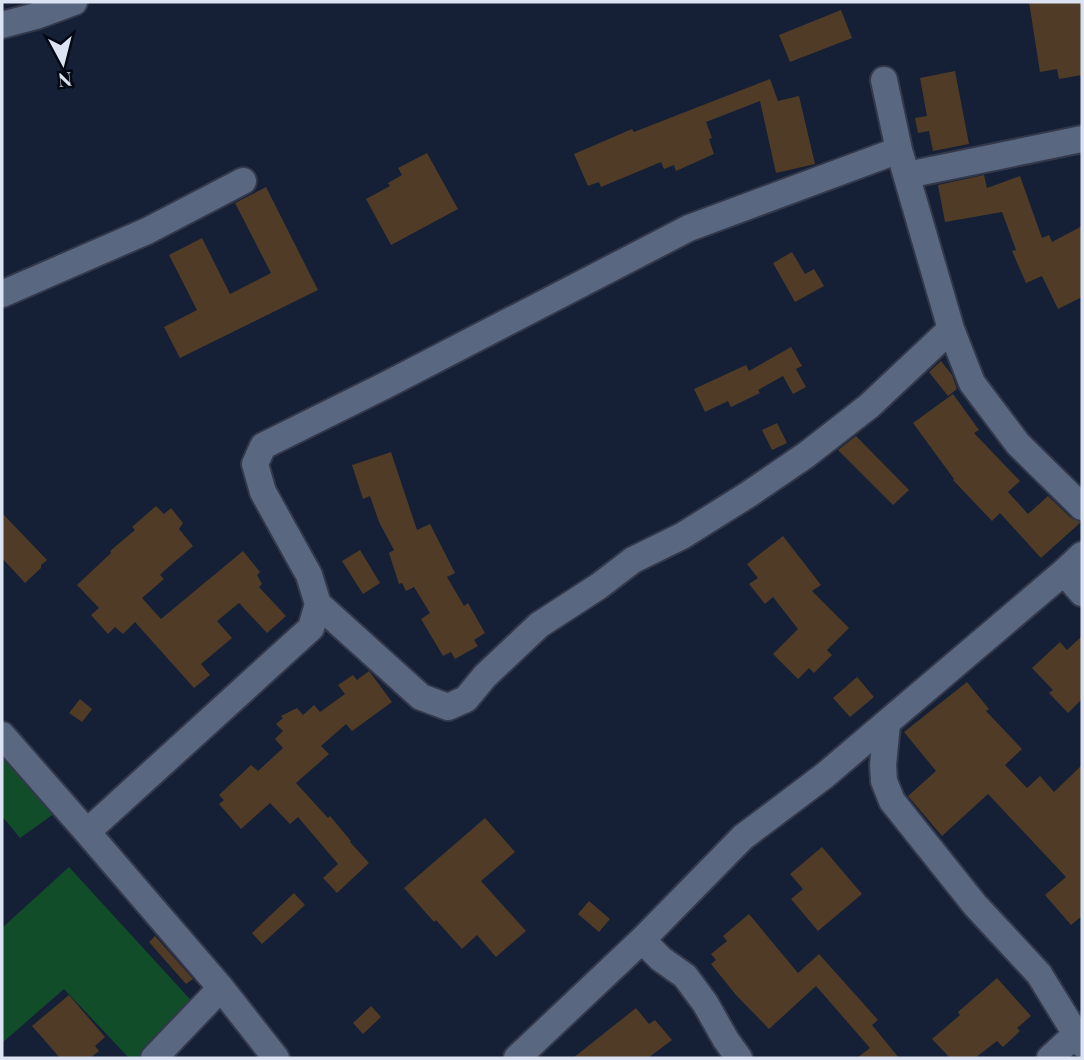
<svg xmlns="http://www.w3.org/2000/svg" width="1084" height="1060" font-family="'Playfair Display',serif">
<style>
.green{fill:#114d29}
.building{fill:#503c26}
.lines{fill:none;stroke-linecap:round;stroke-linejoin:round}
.minor-casing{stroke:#33384b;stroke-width:30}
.minor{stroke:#5a6781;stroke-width:26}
</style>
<rect width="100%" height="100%" fill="#151f35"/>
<path class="green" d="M2 744 62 808 20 838 2 816Z
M69 867 199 1009 142 1058H129L64 989 2 1043V928Z"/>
<path class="building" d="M1029 2H1082V75L1059 79 1057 69 1040 72Z
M841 10 852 38 790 62 779 35Z
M955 71 969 144 933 151 929 131 918 133 915 118 927 116 920 78Z
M770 79 778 101 799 96 815 164 776 173 760 101 706 122 712 138 709 139 714 154 676 171 674 165 664 169 661 162 601 187 599 182 588 186 574 154 632 129 634 132Z
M427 153 458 209 391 245 366 199 390 186 388 183 402 175 398 168Z
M984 175 987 188 1020 176 1042 238 1049 235 1052 242 1082 226V297L1058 309 1042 276 1026 283 1012 251 1016 250 1002 212 945 222 938 185Z
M266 187 318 290 180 358 164 327 197 310 169 255 202 238 230 294 271 273 235 203Z
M792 252 805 274 814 269 824 286 795 302 773 263Z
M791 347 802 366 796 369 806 387 793 394 783 376 758 390 760 393 731 407 728 401 705 412 694 389 746 365 749 371Z
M941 361 952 375 957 389 948 396 929 372Z
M953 394 979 430 974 433 1020 481 1008 492 1028 514 1048 496 1071 518 1081 522 1041 558 1000 513 992 521 953 480 954 479 913 423Z
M777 423 787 443 772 450 762 430Z
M856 436 909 490 893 505 838 450Z
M391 452 417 530 430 524 455 573 447 577 464 606 468 603 485 633 474 640 478 646 455 659 451 652 443 656 421 619 430 613 414 587 406 591 402 583 399 584 389 553 394 550 379 522 370 496 363 499 352 465Z
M156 506 164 514 171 508 183 523 179 529 193 546 164 571 160 575 164 579 142 598 161 619 243 551 260 572 257 575 262 584 259 587 286 616 267 633 239 603 217 621 232 638 201 664 210 675 194 688 135 622 123 634 115 627 108 634 91 615 99 608 77 585 111 553 110 551 135 530 132 527Z
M2 513 47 560 41 565V568L25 583 2 558Z
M783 536 821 585 812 591 849 628 827 650 832 655 814 673 809 668 798 679 773 654 798 629 773 597 765 604 749 584 758 578 747 564Z
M360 550 380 583 363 594 342 561Z
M1082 636V699L1068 713 1049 693 1053 690 1032 668 1060 642 1067 650Z
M369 671 392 702 352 731 346 724 321 746 329 754 296 783 328 818 330 816 351 841 350 842 369 863 337 893 323 878 338 864 298 817 290 824 270 803 241 829 219 804 224 800 219 795 251 765 258 771 283 748 275 739 283 731 276 724 283 718 281 716 297 708 303 715 314 705 320 712 345 694 338 685 353 675 357 680Z
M857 677 874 697 850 717 833 698Z
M967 682 989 709 986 711 1022 749 1005 765 1027 788 1040 776 1054 792 1082 765V916L1071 925 1045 895 1066 877 988 794 942 836 908 796 936 771 904 732Z
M80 699 92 709 82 722 69 713Z
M485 818 515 852 481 881 526 931 496 957 477 935 462 949 436 920 434 922 404 888Z
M822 847 862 894 818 931 791 899 803 889 790 874Z
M294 893 305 905 262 944 252 933Z
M589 901 610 919 599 932 578 914Z
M749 914 798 973 819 954 878 1020 872 1025 899 1058H857L870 1048 816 986 769 1029 736 995 711 964 716 960 711 954 727 941 723 936Z
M155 936 193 979 186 984 149 942Z
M997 978 1031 1016 1017 1028 1020 1031 1003 1047 997 1041 975 1058H950L932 1039 960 1015 958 1012Z
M69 995 105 1037 95 1046 99 1051 90 1058H60L32 1026Z
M371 1006 381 1017 363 1034 353 1023Z
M636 1008 649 1024 655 1020 672 1040 648 1058H573Z"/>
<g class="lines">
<defs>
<path id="minor" d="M2 25 36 16 74 2
M884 80 899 150 951 329 972 383 1018 444 1082 507
M907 175 1082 139
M2 294 147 231 243 181
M1064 572 1082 593
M318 604 421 697 448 707 466 699 485 676 539 625 599 586 633 560 682 536 749 494 806 455 869 406 951 329
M887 724 883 765 884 781 892 801 975 905 1039 974 1082 1044
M2 735 87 832 221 988 276 1058
M87 832 311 628 318 604 309 575 263 492 255 464 263 446 386 385 689 228 899 150
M642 940 661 959 685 976 705 1003 726 1040 739 1058
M154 1058 221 988
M517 1058 642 940 743 837 824 776 1064 572 1082 555
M1050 1058 1075 1035"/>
</defs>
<use href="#minor" class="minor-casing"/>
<use href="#minor" class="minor"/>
</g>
<rect width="1084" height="1060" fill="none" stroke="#dce4f3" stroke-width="7"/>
<g transform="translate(63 63) rotate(173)" stroke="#050913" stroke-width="5" paint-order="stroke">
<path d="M0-5L12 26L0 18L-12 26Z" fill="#dce4f3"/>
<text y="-10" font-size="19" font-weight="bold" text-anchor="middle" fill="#dce4f3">N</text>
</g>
</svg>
